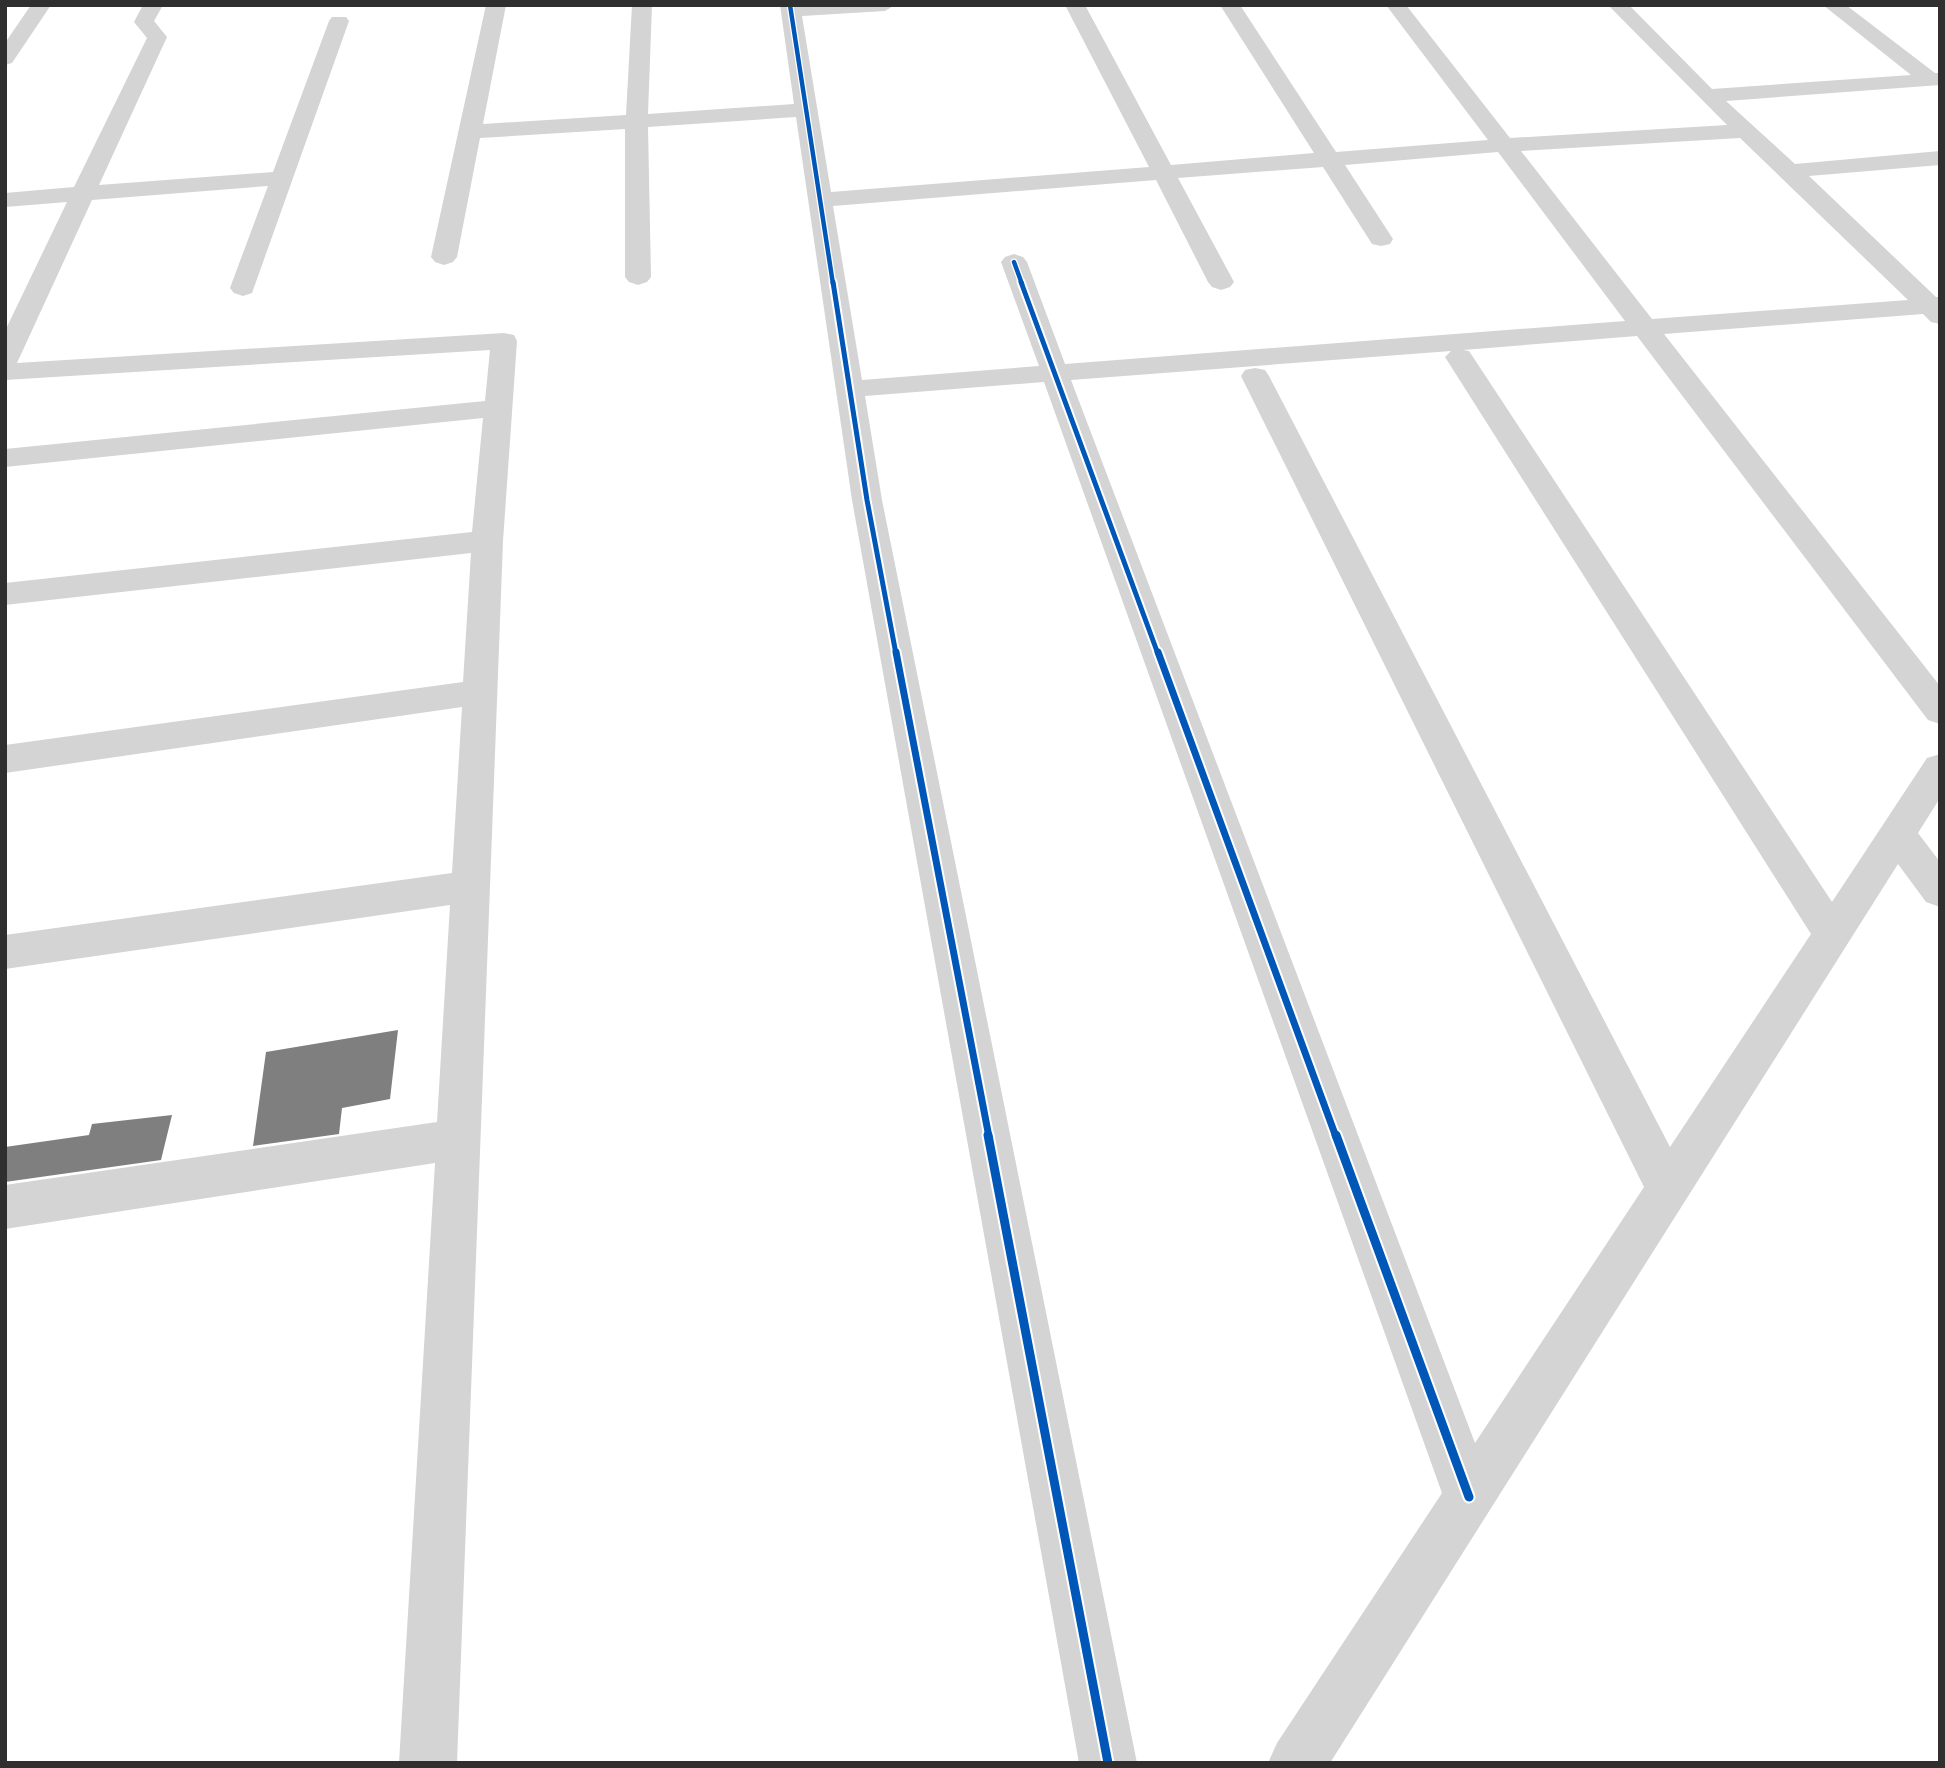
<svg xmlns="http://www.w3.org/2000/svg" width="1945" height="1768" font-family="'Golos Text',sans-serif">
<style>
.building{fill:#7f7f7f}
.lines{fill:none;stroke-linecap:round;stroke-linejoin:round}
.minor{fill:#d4d4d4;fill-rule:evenodd}
.cycleway-far3-casing{stroke:#fff;stroke-width:7}
.cycleway-far2-casing{stroke:#fff;stroke-width:9}
.cycleway-far1-casing{stroke:#fff;stroke-width:11}
.cycleway-casing{stroke:#fff;stroke-width:13}
.cycleway-far3{stroke:#0057b8;stroke-width:4.5}
.cycleway-far2{stroke:#0057b8;stroke-width:5}
.cycleway-far1{stroke:#0057b8;stroke-width:7}
.cycleway{stroke:#0057b8;stroke-width:9}
</style>
<rect width="100%" height="100%" fill="#fff"/>
<path class="building" d="M398 1030 390 1099 342 1108 339 1134 253 1146 266 1052Z
M172 1115 161 1160 5 1182V1147L89 1135 92 1124Z"/>
<g class="lines">
<path class="minor" d="M31 5H51L12 63 5 65V43Z
M143 5H163L154 21 167 37 99 185 273 172 329 21 332 17H346L349 21 252 293 243 296 234 293 230 288 268 186 92 200 17 363 504 333 514 335 517 341 503 541 457 1763H399L435 1163 5 1229V1185L437 1122 450 905 5 969V935L452 873 462 707 5 773V745L463 682 471 553 5 605V583L472 532 483 418 5 467V449L485 401 490 350 5 380V331L67 202 5 207V193L74 187 147 38 134 22Z
M486 5H506L483 124 626 115 632 5H652L648 114 794 104 780 5H895L885 11 802 16 831 192 1149 167 1065 5H1085L1171 165 1314 153 1220 5H1240L1336 152 1488 140 1386 5H1406L1510 138 1727 125 1608 5H1629L1712 89 1911 75 1823 5H1846L1935 73H1940V85L1726 101 1795 164 1940 151V165L1809 176 1936 297H1940V324L1931 322 1923 314 1664 334 1940 686V724L1928 720 1637 336 1463 350 1469 351 1473 357 1832 902 1927 758 1940 754V798L1918 833 1940 862V907L1926 902 1898 864 1330 1763H1268L1277 1743 1442 1493 1044 382 865 396 882 500 1137 1763H1079L852 500 796 117 648 127 651 277 647 282 638 285 629 282 625 277V129L480 138 457 257 453 262 444 265 435 262 431 257ZM1740 138 1908 300 1652 319 1521 151ZM1498 152 1625 321 1065 364 1027 262 1023 257 1014 254 1005 257 1001 262 1039 366 862 380 833 206 1156 180 1208 282 1212 287 1221 290 1230 287 1234 282 1178 178 1323 167 1372 244 1381 246 1390 244 1393 239 1345 165ZM1451 351 1445 357 1811 934 1670 1147 1269 376 1265 370 1255 368 1245 370 1241 376 1644 1187 1475 1443 1071 380Z"/>
<defs>
<path id="cycleway-far3" d="M790 5 833 284
M1014 262 1022 284"/>
<path id="cycleway-far2" d="M833 282 867 500 896 654
M1021 282 1158 654"/>
<path id="cycleway-far1" d="M896 652 989 1137
M1158 652 1336 1137"/>
<path id="cycleway" d="M988 1135 1108 1763
M1336 1135 1469 1497"/>
</defs>
<use href="#cycleway-far3" class="cycleway-far3-casing"/>
<use href="#cycleway-far2" class="cycleway-far2-casing"/>
<use href="#cycleway-far1" class="cycleway-far1-casing"/>
<use href="#cycleway" class="cycleway-casing"/>
<use href="#cycleway-far3" class="cycleway-far3"/>
<use href="#cycleway-far2" class="cycleway-far2"/>
<use href="#cycleway-far1" class="cycleway-far1"/>
<use href="#cycleway" class="cycleway"/>
</g>
<rect width="1945" height="1768" fill="none" stroke="#2f2f2f" stroke-width="14"/>
</svg>
